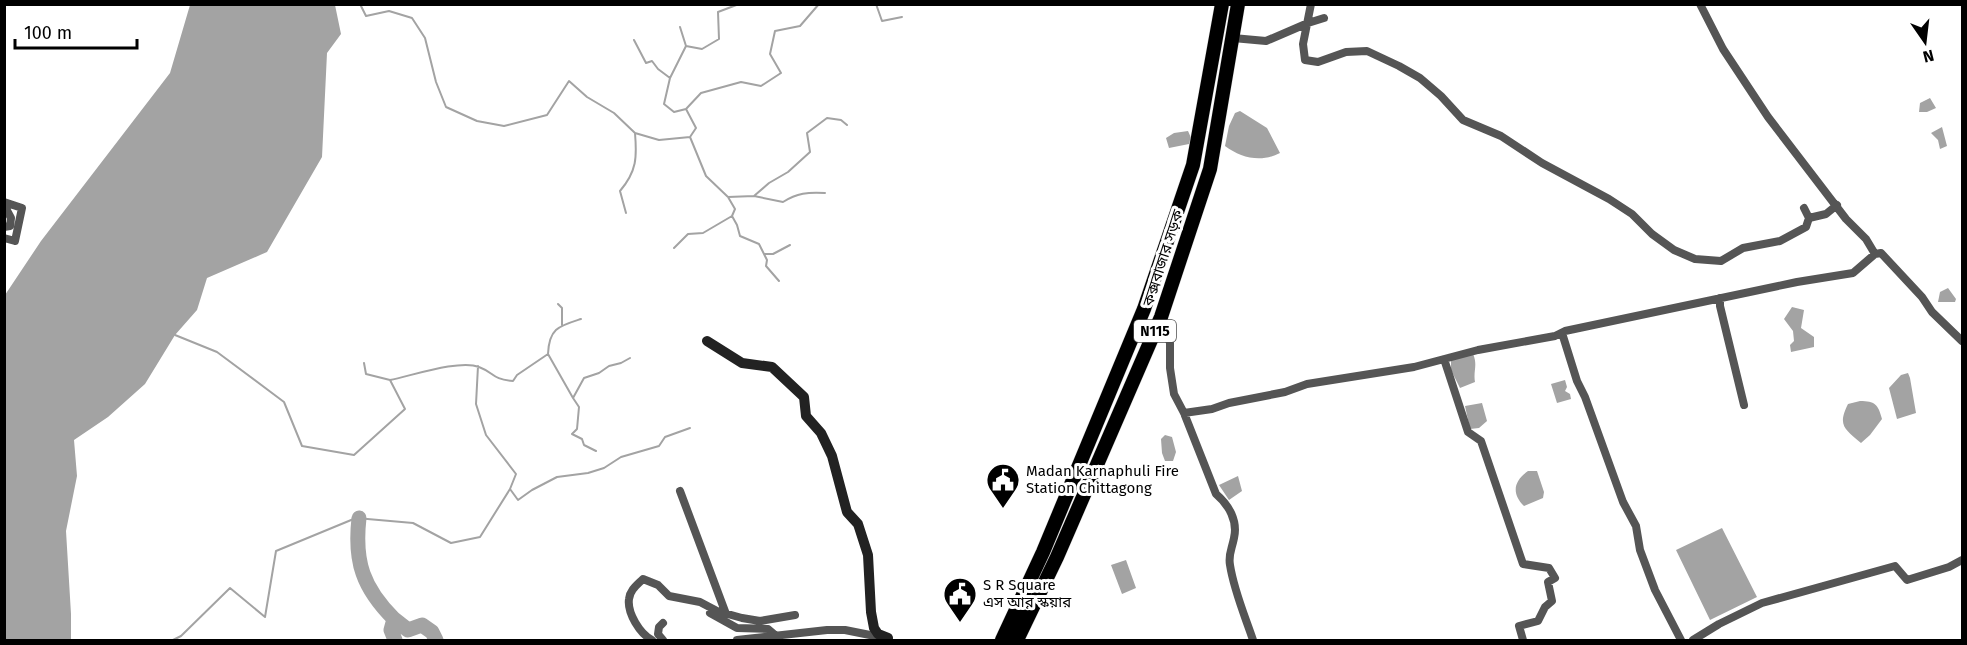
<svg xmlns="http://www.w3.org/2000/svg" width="1967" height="645" font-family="'Fira Sans','Noto Sans Bengali',sans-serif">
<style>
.water{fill:#a3a3a3}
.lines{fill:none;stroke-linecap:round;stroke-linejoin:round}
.stream{stroke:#a3a3a3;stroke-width:2}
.river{stroke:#a3a3a3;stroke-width:15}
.highway-casing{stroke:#dbdbdb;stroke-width:15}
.street{stroke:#555;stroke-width:8}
.secondary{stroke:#222;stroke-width:10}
.highway{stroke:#000;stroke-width:14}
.labels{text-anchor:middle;stroke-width:6;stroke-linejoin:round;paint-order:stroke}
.shield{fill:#fff;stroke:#4c4c4c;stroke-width:1.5}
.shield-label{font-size:14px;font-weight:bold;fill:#000}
.street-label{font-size:15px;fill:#000;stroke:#fff}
.poi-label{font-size:15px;fill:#000;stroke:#fff;text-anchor:start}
</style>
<rect width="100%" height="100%" fill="#fff"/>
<path class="water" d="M190 5H335L341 34 327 53 322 157 267 252 207 278 197 310 175 335 145 384 108 417 74 440 77 476 66 531 71 614V640H5V295L41 241 170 73Z
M1930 98 1936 108 1927 112H1919L1920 103Z
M1240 111 1267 128 1280 153C1261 163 1241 158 1225 146L1229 126 1235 113Z
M1942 127 1947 146 1940 149 1938 140 1931 133Z
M1188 131 1192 140 1189 144 1169 148 1166 138 1174 133Z
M1948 288 1956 299 1955 302H1938L1940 292Z
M1792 307 1804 310 1801 328 1814 337V347L1791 352 1790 345 1794 341 1793 331 1784 319Z
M1473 354C1478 365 1473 371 1475 382L1460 388 1451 370V360Z
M1908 373 1910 378 1916 413 1897 419 1889 388 1901 375Z
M1565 380 1567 387 1565 391 1570 394 1571 399 1557 403 1551 384Z
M1860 401C1875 401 1878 404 1882 419L1870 435 1861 443C1845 429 1837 426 1848 404Z
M1482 403 1487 421 1479 428 1470 429 1465 406Z
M1165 435 1172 437 1176 452 1173 461H1165L1162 453 1161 439Z
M1528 471H1537L1544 492 1543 498 1524 506C1511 493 1514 481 1528 471Z
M1238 476 1242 491 1229 500 1219 485Z
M1722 528 1757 597 1710 620 1676 550Z
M1126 560 1136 588 1122 594 1111 565Z"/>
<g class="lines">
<path class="stream" d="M360 4 366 16 389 11 412 18 425 38 436 82 446 107 477 121 504 126 547 115 569 81 587 97 614 113 635 133 659 140 690 137 706 176 728 197 735 209 732 216 703 233 688 234 674 248
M876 4 882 21 902 17
M680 27 686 46 670 78 664 104 674 112 686 109 696 128 690 137
M634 40 646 63 652 61 658 69 670 78
M686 46 702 49 719 39 718 12 739 4
M686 109 701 93 741 82 761 86 781 73 770 54 775 31 800 26 819 4
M754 196 769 183 788 172 810 152 807 133 827 118 841 120 847 125
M728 197 754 196 783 202C797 193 808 192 825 193
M626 213 620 191C637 171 637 157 635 133
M732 216 737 225 740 236 759 244 764 254H773L790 245
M764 254 767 260 766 266 779 281
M558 304 562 308V325
M175 335 217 352 284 402 302 446 354 455 405 409 390 380C411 376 460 359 479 367 495 373 491 379 513 381L517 375 548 354 573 398 584 378 599 373 609 366 621 363 630 358
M548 354C549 328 559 326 581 319
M364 363 366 374 390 380
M573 398 579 407 577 429 572 434 582 439 584 445 596 451
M510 489 518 500 532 490 557 477 588 473 604 468 621 457 659 446 665 437 690 428
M173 640 181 636 230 588 265 617 276 551 356 518 413 523 451 543 480 537 510 489 516 474 486 435 476 404 478 366"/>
<path class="river" d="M359 518C354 562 363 588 394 619L391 630 395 640
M394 619 408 630 422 625 432 632 436 640"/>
<defs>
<path id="highway" d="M1002 640 1043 552 1144 309 1193 165 1222 4
M1017 640 1057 557 1161 317 1210 169 1238 4"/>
</defs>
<use href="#highway" class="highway-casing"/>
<path class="street" d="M1311 4 1303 44 1305 60 1318 62 1346 52 1367 51 1399 66 1420 78 1441 96 1463 120 1501 136 1542 163 1609 199 1632 214 1652 234 1674 250 1695 259 1721 261 1743 248 1780 241 1806 227 1809 218 1804 208
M1700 4 1723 49 1768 117 1846 219 1866 239 1875 254 1881 253 1922 297 1932 312 1962 341
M1233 38 1266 41 1308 23 1324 18
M4 202 22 208 15 241 4 238
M4 205 11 218 10 226 4 227
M1809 218 1826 214 1837 205
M1720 298V306L1744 405
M1161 318 1170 343V368L1174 394 1184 413 1216 494C1229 505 1238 521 1234 538 1232 549 1228 554 1230 565 1234 591 1245 616 1253 640
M1562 333 1577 381 1585 397 1623 502 1636 526 1640 550 1655 590 1681 640
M1444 359 1468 432 1481 441 1523 564 1549 568 1555 578 1548 582 1552 601 1545 607 1538 621 1519 626 1523 640
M1184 413 1212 409 1229 403 1285 392 1307 384 1414 367 1478 350 1555 336 1565 331 1797 282 1853 273 1875 254
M680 491 726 614
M710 613 737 628 768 629 775 635
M652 640C640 634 627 613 629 599 630 590 637 585 643 579L658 585 669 596 700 602 717 611 742 618 760 621 795 615
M663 640 658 634 659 627 663 623
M737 640 827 630H845L880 637
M1693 640 1719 624 1762 603 1895 566 1907 580 1949 567 1962 560"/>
<path class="secondary" d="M707 341 742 363 772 367 804 397 806 416 821 433 832 456 847 512 858 524 868 555 871 612 874 628 878 634 888 638"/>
<use href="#highway" class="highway"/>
</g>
<defs>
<symbol id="civic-pin" viewBox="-11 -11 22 30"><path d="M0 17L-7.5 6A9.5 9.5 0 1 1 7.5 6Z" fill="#000" stroke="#fff"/><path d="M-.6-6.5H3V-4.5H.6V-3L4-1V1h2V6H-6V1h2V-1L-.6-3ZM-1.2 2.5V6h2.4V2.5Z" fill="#fff"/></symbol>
</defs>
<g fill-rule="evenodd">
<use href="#civic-pin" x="984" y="461" width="38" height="52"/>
<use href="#civic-pin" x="941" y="575" width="38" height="52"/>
</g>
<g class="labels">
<rect class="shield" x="1134" y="320" width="42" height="22" rx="4.5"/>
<g class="shield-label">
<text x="1155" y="336">N115</text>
</g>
<g class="street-label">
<text transform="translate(1163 258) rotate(-72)" y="5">কক্সবাজার সড়ক</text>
</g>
<g class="poi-label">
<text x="1026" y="476">Madan Karnaphuli Fire<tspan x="1026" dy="17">Station Chittagong</tspan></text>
<text x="983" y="590">S R Square<tspan x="983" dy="17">এস আর স্কয়ার</tspan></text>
</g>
</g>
<rect width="1967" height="645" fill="none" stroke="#000000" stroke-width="12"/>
<g transform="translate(1925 42) rotate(166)" stroke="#ffffff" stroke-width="4.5" paint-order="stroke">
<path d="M0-4.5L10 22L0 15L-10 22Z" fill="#000000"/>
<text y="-9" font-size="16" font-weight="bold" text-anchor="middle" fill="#000000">N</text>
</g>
<path d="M15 39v9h122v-9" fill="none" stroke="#000000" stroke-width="3"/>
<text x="24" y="39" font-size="18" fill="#000000" stroke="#ffffff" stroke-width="4.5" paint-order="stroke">100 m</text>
</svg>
